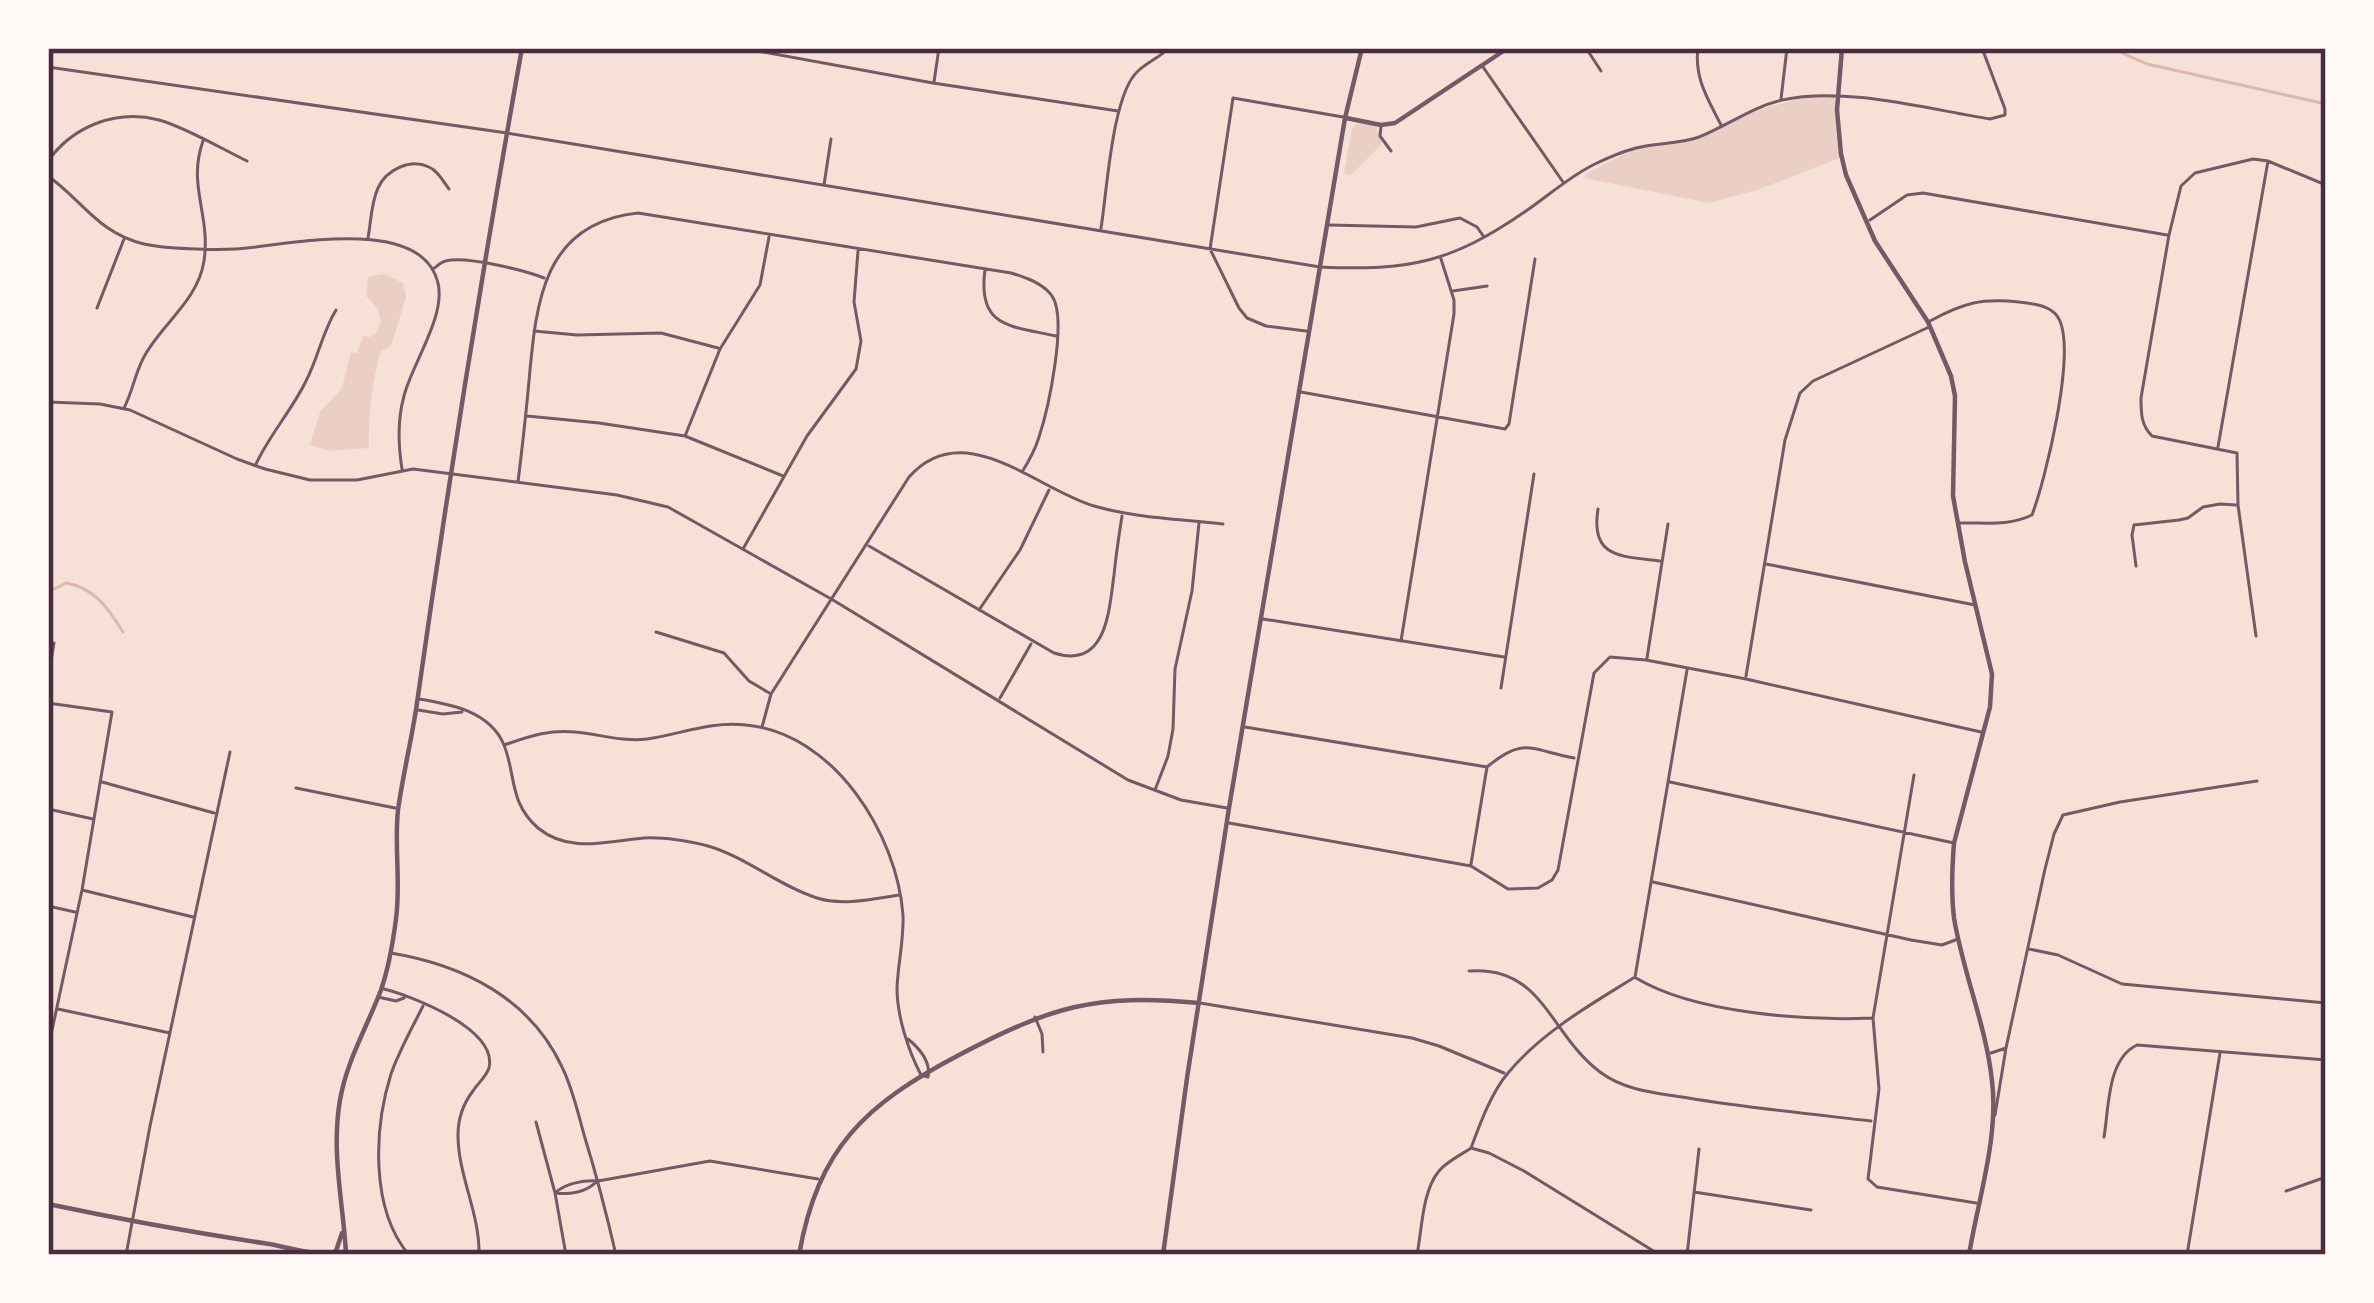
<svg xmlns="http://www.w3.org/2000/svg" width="2374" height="1303" font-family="'Space Grotesk',sans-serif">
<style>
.green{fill:#ebcfc5}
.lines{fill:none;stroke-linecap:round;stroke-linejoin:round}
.stream{stroke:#dcb8b0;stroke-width:3}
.minor{stroke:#755966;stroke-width:3}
.tertiary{stroke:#755966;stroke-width:4.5}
.neatline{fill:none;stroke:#4a2c40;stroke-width:4.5}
</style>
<rect width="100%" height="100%" fill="#f7e1d7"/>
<path class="green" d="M1807 97H1835L1840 158 1757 190 1709 203 1584 178 1586 174 1634 149 1695 139 1760 109Z
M1358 123 1376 126 1382 144 1351 175 1344 174 1352 128Z
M384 274 403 283 406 297 391 346 380 352C372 386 368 413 369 448L330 451 310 445 320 412 342 388 351 352 357 353 363 336 370 337 376 333 381 322 378 309 366 296 368 277Z"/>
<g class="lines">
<path class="stream" d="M2111 48 2147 64 2326 104
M48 592 66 583C95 588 108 608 123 632"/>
<path class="minor" d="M741 48 933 83 1118 111
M1586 48 1601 71
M1698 48C1694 78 1708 99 1721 125
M48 67 507 133 1320 267C1409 271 1451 263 1526 211 1548 196 1569 177 1593 165 1607 158 1621 152 1636 148 1656 143 1679 144 1699 137 1727 126 1752 107 1782 100 1844 86 1927 109 1990 119L2005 115V109L1982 48
M1483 67 1563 182
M934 82 939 48
M1781 99 1787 48
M1381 126 1380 136 1391 151
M48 161C73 126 116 109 159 120 185 127 222 149 247 161
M48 176C83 201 98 233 144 244 166 249 213 250 236 249 285 246 421 213 438 283 446 316 412 364 404 396 397 421 398 444 402 469
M824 185 831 139
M1870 220 1907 195 1923 193 2167 235
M1329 225 1416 227 1460 218 1477 227 1484 237
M1101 228C1107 192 1112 94 1138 71 1148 62 1160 57 1169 48
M368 238C371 222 371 203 378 188 386 170 410 158 429 167 438 171 443 181 449 189
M433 269C440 264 441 261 451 260 473 258 524 270 544 278
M985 270C977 328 1011 326 1056 336
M1453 291 1487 286
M97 308 124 239
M1930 321C1963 303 1981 298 2019 302 2034 304 2053 305 2060 321 2075 357 2046 478 2032 515 2007 527 1984 522 1958 523
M534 331 577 335 661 333 718 348
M1306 331 1266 326 1247 318 1239 308 1210 249 1233 98 1343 117
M2324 375H2326
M1301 392 1505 429 1509 424 1535 259
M48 402 100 404 130 410 237 459 265 469 310 480H357L413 469 617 495 668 507 833 600 1128 780 1181 800 1227 808
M124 408C133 391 135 372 145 355 163 323 198 300 204 261 211 215 187 186 203 141
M527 416 599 423 685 436 783 476
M685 436 720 349 760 285 769 237
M2218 447 2268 161
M256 464C270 434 292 410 306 381 318 358 322 333 336 310
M2324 467 2326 468
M518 482C522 449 526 415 529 381 536 304 542 223 638 213L1011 273C1025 277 1043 283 1052 296 1068 319 1048 410 1039 437 1035 450 1029 461 1022 472
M1598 509C1590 559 1622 556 1660 561
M869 546 1054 653C1107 670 1109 610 1114 575 1116 555 1119 535 1122 516
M743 549 807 436 856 369 861 341 854 302 858 251
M1766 564 1975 605
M2136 566 2132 535 2134 525 2179 520 2188 518 2203 507 2220 504 2236 505
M979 610 1020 550 1049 490
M1263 619 1504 657
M656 632 724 653 749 681 771 694
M2256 636 2238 505 2237 453 2152 436C2141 425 2141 413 2141 398L2169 235 2181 186 2195 173 2253 159 2268 161 2326 185
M1401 641 1454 314V300L1441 259
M1647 658 1668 524
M1746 676 1785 440 1800 393 1813 381 1929 327
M48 679 54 643
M1501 688 1534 474
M1000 698 1031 644
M419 699C450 704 490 711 504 745 516 775 509 803 538 828 570 854 607 841 644 838 663 837 690 841 708 846 746 857 779 886 817 898 842 906 873 899 899 895
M48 703 112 712 82 890 48 1049
M418 710 443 714 462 712
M762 727 771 694 909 477C964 415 1036 489 1094 506 1135 518 1181 519 1223 524
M1245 727 1487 767
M504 745C528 737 549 729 575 732 599 734 622 742 647 739 681 734 711 721 746 725 834 733 897 834 903 915 904 940 898 963 897 988 897 1016 908 1050 921 1075L928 1077C931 1062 919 1048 908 1039
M1914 775 1873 1018 1879 1089 1868 1179 1877 1187 1976 1203
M102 782 214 813
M1670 782 1954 843
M296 788 395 808
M1155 790 1168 756 1173 729 1175 669 1192 591 1199 523
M48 809 93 819
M1229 823 1471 866 1508 889 1538 888 1552 880 1558 870 1594 673 1610 657 1646 660 1746 679 1981 732
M1471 864 1487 767C1524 736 1531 750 1574 758
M1653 882 1911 940 1942 945 1958 939
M82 890 193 917
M48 906 75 912
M2029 949 2058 955 2122 984 2326 1003
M391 953C463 965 530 998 562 1067 573 1089 578 1114 585 1138 597 1177 607 1216 616 1255
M1469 971C1543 965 1550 1035 1600 1072 1625 1091 1658 1093 1688 1098 1749 1108 1810 1114 1871 1121
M1636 978C1694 1013 1805 1021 1872 1018
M384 989C412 996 498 1029 489 1068 486 1077 478 1083 473 1091 463 1104 458 1118 458 1135 458 1176 480 1213 479 1255
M378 997 396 1001 404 998
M1200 1003 1412 1038 1439 1046 1504 1073
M58 1009 170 1033
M1035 1017 1042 1034 1043 1052
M1991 1053 2006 1048 2045 869 2054 834 2063 815 2120 802 2257 781
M1995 1115 2006 1048
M536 1122 555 1193 566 1255
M2104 1137C2109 1108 2107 1059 2137 1045L2326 1060
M1471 1148C1480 1124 1491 1093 1508 1073 1542 1032 1590 1005 1635 977L1687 670
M2286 1191 2326 1177
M1694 1192 1811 1210
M555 1193C566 1183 584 1180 598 1181L710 1161 818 1179
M555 1193C569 1195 587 1192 596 1182
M126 1255 150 1126 230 752
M409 1255C370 1209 374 1128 391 1074 399 1051 412 1028 423 1006
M1417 1255C1422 1230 1422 1191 1439 1171 1447 1161 1461 1155 1471 1148L1489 1153 1524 1171 1660 1255
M1687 1255 1699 1149
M2187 1255 2220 1053"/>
<path class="tertiary" d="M1842 48 1837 110 1841 154 1846 175 1875 241 1928 322 1951 376 1955 396 1953 496 1965 562 1992 674 1990 707 1954 843C1952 868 1951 893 1954 918 1963 973 1986 1025 1992 1081 1999 1136 1978 1200 1969 1255
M1346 118 1381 125 1395 123 1508 48
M48 1204C119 1219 190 1232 263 1243 285 1246 305 1254 328 1254
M336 1251 342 1233
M346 1253C343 1202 331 1152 340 1100 347 1060 367 1027 381 990 389 967 393 942 396 919 401 882 394 846 398 810 403 774 412 738 417 703 448 484 483 266 522 48
M799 1255C818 1147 866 1104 959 1055 1051 1007 1094 993 1199 1003
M1163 1255 1187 1078 1229 808 1345 118 1362 48"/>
</g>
<rect width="2374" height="1303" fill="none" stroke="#fffaf5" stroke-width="102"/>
<rect x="51" y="51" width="2272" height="1201" class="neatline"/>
</svg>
